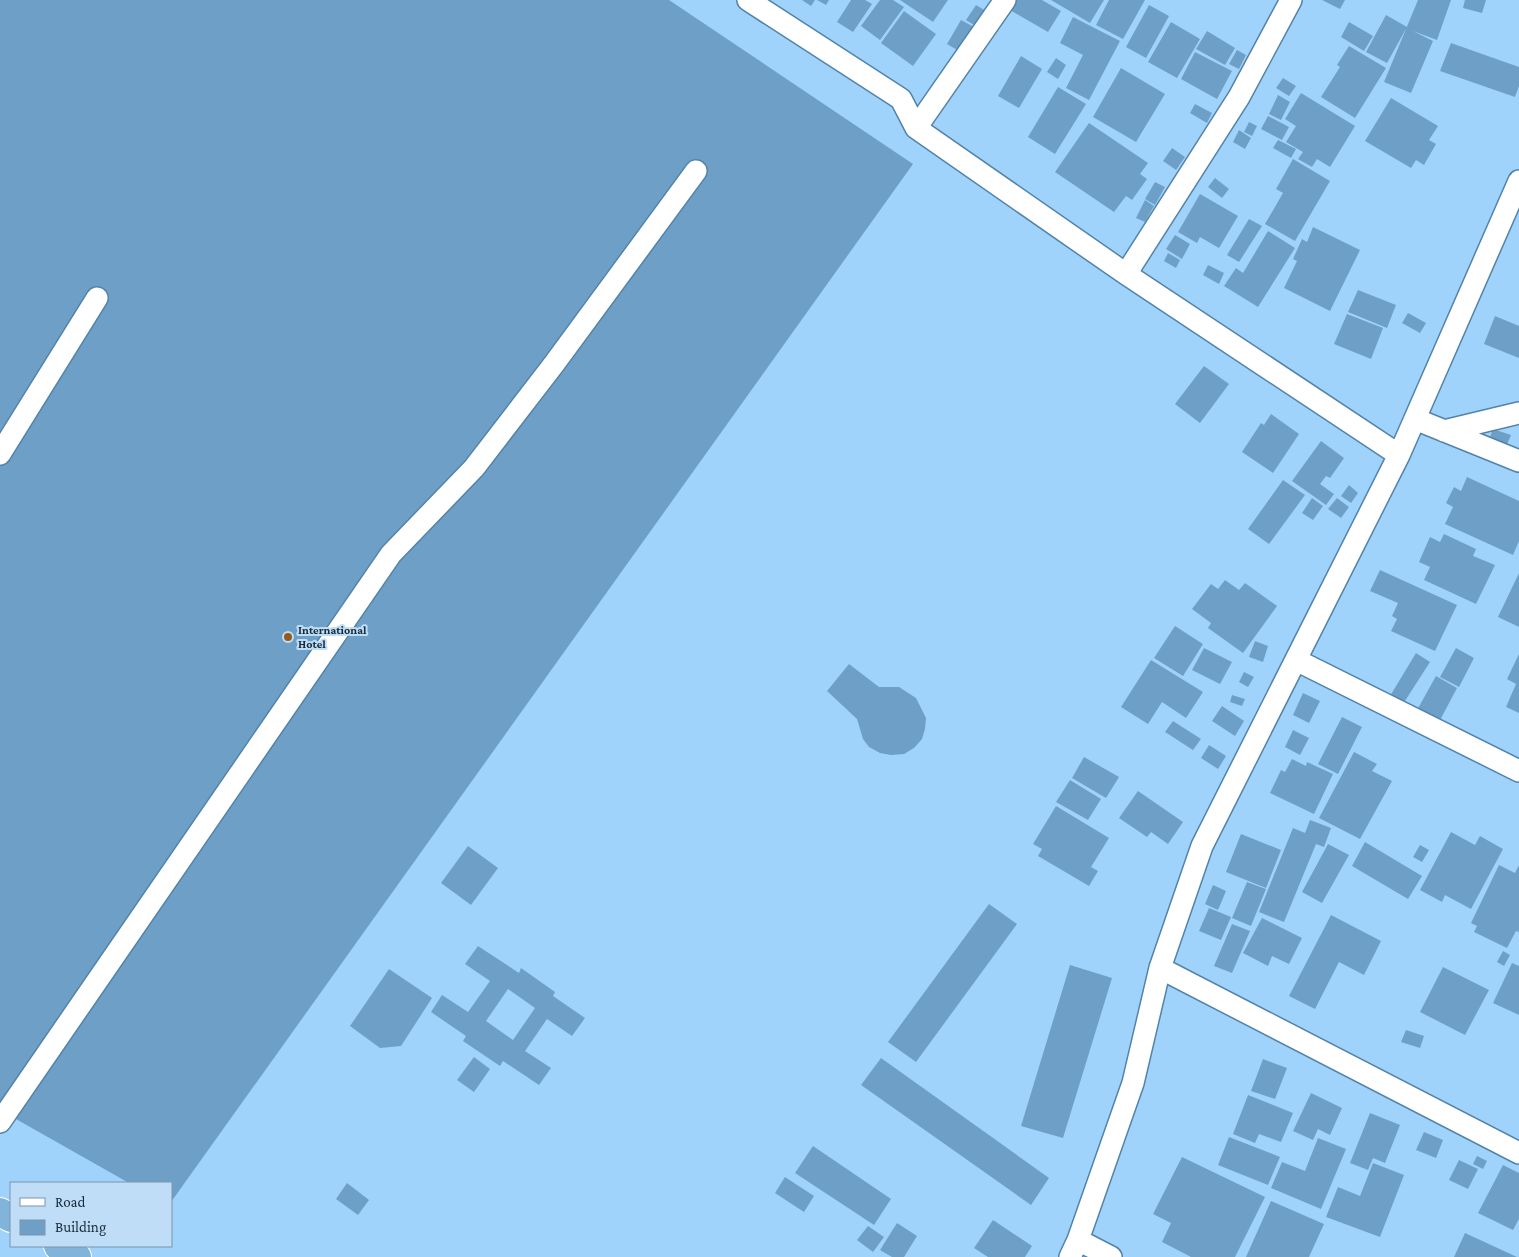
<svg xmlns="http://www.w3.org/2000/svg" width="1519" height="1257" font-family="'Crimson Pro',serif">
<style>
.building{fill:#6ea0c7;fill-rule:evenodd}
.lines{fill:none;stroke-linecap:round;stroke-linejoin:round}
.minor-casing{stroke:#5283a9;stroke-width:24}
.trunk-casing{stroke:#fff;stroke-width:30}
.minor{stroke:#fff;stroke-width:21}
.trunk{stroke:#80b4db;stroke-width:28}
.poi-dot{fill:#965b1b;stroke:#bfddf6;stroke-width:2}
.labels{text-anchor:middle;stroke-width:4;stroke-linejoin:round;paint-order:stroke}
.poi-label{font-size:12px;font-weight:bold;fill:#152a3a;stroke:#bfddf6;text-anchor:start}
</style>
<rect width="100%" height="100%" fill="#9fd3fc"/>
<path class="building" d="M0 0H669L913 164 171 1202V1183H129L0 1110Z
M802 0H815L811 6Z
M817 0H829L826 5Z
M851 0H865L872 4 853 32 837 22Z
M880 0H893L904 7 880 40 861 26Z
M900 0H948L933 22Z
M1016 0H1042L1061 11 1048 32 1010 10Z
M1051 0H1104L1090 23Z
M1109 0H1145L1123 39 1096 25Z
M1322 0H1345L1340 9Z
M1418 0H1451L1437 40 1413 31 1433 41 1411 93 1384 82Z
M1465 0H1486L1482 13 1463 8Z
M976 5 986 11 977 27 966 20Z
M1149 5 1169 16 1146 58 1126 47Z
M904 11 936 34 913 66 881 43Z
M1386 15 1407 27 1387 63 1366 52Z
M1073 17 1120 41 1089 100 1066 88 1083 55 1060 43Z
M961 20 974 27 959 51 947 44Z
M1171 22 1200 39 1177 78 1148 62Z
M1349 22 1373 36 1364 51 1341 37Z
M1207 31 1235 48 1225 65 1196 49Z
M1451 43 1519 67V86L1515 97 1440 71Z
M1349 46 1386 68 1355 118 1321 97 1340 67 1337 65Z
M1237 50 1246 55 1239 69 1229 64Z
M1195 52 1232 71 1217 99 1181 79Z
M1021 56 1042 69 1019 108 998 96Z
M1056 58 1066 65 1058 79 1047 72Z
M1121 68 1165 94 1136 142 1093 117Z
M1283 78 1296 86 1289 96 1276 88Z
M1058 87 1086 104 1055 154 1028 137Z
M1301 93 1355 126 1330 167 1317 159 1312 167 1298 159 1303 152 1286 142 1296 126 1285 119Z
M1278 95 1290 102 1281 120 1269 114Z
M1391 98 1438 126 1429 140 1436 144 1424 165 1416 160 1411 168 1365 141Z
M1195 104 1212 113 1207 123 1190 113Z
M1268 116 1289 127 1282 140 1261 129Z
M1249 122 1257 126 1252 136 1244 132Z
M1089 123 1148 163 1140 174 1147 179 1132 200 1126 196 1114 212 1055 172Z
M1239 130 1251 138 1245 149 1233 142Z
M1278 140 1296 149 1291 158 1273 148Z
M1172 148 1185 157 1176 170 1163 161Z
M1293 159 1330 181 1295 241 1265 224 1283 193 1276 189Z
M1215 178 1229 189 1222 198 1208 187Z
M1155 182 1165 187 1155 205 1145 199Z
M1200 194 1238 216 1219 248 1200 237 1197 243 1178 232Z
M1145 200 1154 206 1145 222 1136 218Z
M1249 219 1262 226 1239 262 1227 255Z
M1313 227 1360 250 1330 311 1284 288 1297 261 1293 259 1302 239 1307 242Z
M1268 231 1295 248 1258 307 1224 286 1236 268 1243 273Z
M1175 235 1190 244 1182 259 1166 249Z
M1168 253 1180 260 1176 268 1164 261Z
M1208 265 1224 273 1219 284 1203 275Z
M1358 290 1396 305 1387 328 1348 312Z
M1408 313 1426 323 1420 333 1402 323Z
M1347 314 1383 328 1371 359 1334 344Z
M1495 316 1519 326V358L1484 344Z
M1204 366 1229 384 1200 423 1175 404Z
M1271 414 1299 434 1273 473 1242 452 1261 423 1264 425Z
M1493 429 1511 435 1506 447 1489 440Z
M1321 441 1344 458 1330 478 1326 476 1320 484 1334 494 1326 505 1292 481Z
M1467 477 1519 501V541L1513 555 1445 524 1453 507 1446 503 1454 487 1461 491Z
M1283 480 1305 495 1269 544 1248 529Z
M1349 485 1358 493 1351 503 1341 496Z
M1312 498 1323 506 1313 520 1302 513Z
M1337 498 1349 507 1341 518 1328 509Z
M1444 534 1476 549 1473 556 1495 565 1476 604 1424 580 1430 567 1419 562 1430 537 1440 542Z
M1380 570 1457 605 1435 651 1391 631 1397 619 1392 616 1398 603 1370 591Z
M1519 573V627L1498 617Z
M1225 580 1239 590 1245 583 1277 606 1243 653 1208 628 1211 623 1192 609 1211 584 1218 589Z
M1175 626 1203 644 1183 676 1154 658Z
M1255 641 1268 646 1263 662 1249 657Z
M1204 648 1232 662 1220 684 1192 670Z
M1456 648 1474 658 1459 687 1440 677Z
M1416 653 1430 662 1403 704 1390 696Z
M1519 654V713L1506 707 1516 684 1507 679Z
M1151 660 1203 692 1186 718 1162 702 1148 724 1121 707Z
M849 664 879 687H899L916 698 926 718 925 729 922 739 914 748 904 754 891 755 880 753 869 747 863 739 857 719 827 691Z
M1244 672 1254 677 1248 687 1239 682Z
M1436 676 1457 688 1438 724 1416 712Z
M1303 693 1320 701 1309 723 1293 715Z
M1232 695 1245 699 1242 706 1230 702Z
M1222 706 1244 721 1235 736 1212 721Z
M1342 717 1362 727 1338 774 1318 764Z
M1173 721 1201 739 1193 750 1165 732Z
M1293 730 1309 738 1300 755 1285 747Z
M1209 745 1226 756 1218 769 1201 758Z
M1354 752 1377 764 1372 771 1392 781 1360 839 1319 818Z
M1084 757 1119 777 1106 798 1072 778Z
M1292 759 1306 766 1307 762 1333 774 1314 814 1270 793 1281 770 1285 772Z
M1070 780 1101 799 1088 820 1056 802Z
M1138 791 1183 822 1168 844 1151 832 1147 837 1119 818Z
M1056 806 1109 838 1091 867 1098 871 1089 886 1038 856 1042 849 1033 844Z
M1310 820 1331 828 1324 847 1316 844 1284 922 1259 912 1293 828 1305 833Z
M1451 832 1475 845 1480 836 1503 849 1471 909 1445 895 1442 902 1420 890Z
M1241 834 1281 850 1266 888 1226 872Z
M1365 842 1422 876 1408 899 1352 866Z
M1328 844 1349 855 1322 903 1302 892Z
M1420 845 1429 850 1422 862 1413 857Z
M468 846 498 868 471 905 441 883Z
M1499 865 1515 873 1519 865V932L1516 931 1507 948 1474 932 1477 926 1471 923Z
M1247 882 1266 889 1251 926 1232 918Z
M1213 885 1226 891 1218 910 1205 904Z
M989 904 1017 924 916 1062 888 1042Z
M1209 908 1231 917 1221 940 1199 931Z
M1331 915 1381 941 1364 975 1339 962 1315 1009 1289 996Z
M1262 918 1302 938 1289 964 1272 956 1268 966 1243 953Z
M1232 924 1250 931 1232 973 1214 966Z
M478 946 519 973 521 968 555 992 553 996 585 1018 572 1036 547 1019 525 1051 551 1068 539 1085 503 1061 500 1066 463 1041 466 1036 431 1012 442 995 468 1012 490 981 465 964ZM508 989 535 1008 513 1040 486 1021Z
M1503 951 1510 955 1504 966 1497 962Z
M1512 963 1519 966V1015L1493 1003Z
M1070 965 1112 978 1063 1138 1021 1126Z
M1443 967 1489 990 1465 1035 1420 1012Z
M389 969 432 998 401 1046 380 1048 350 1026Z
M1406 1030 1424 1036 1420 1048 1401 1042Z
M474 1057 490 1069 474 1092 457 1080Z
M881 1058 1049 1178 1031 1205 861 1085Z
M1263 1059 1287 1068 1275 1099 1251 1091Z
M1311 1093 1342 1108 1330 1135 1318 1129 1313 1140 1293 1131Z
M1248 1095 1293 1113 1281 1142 1259 1134 1255 1143 1233 1134Z
M1370 1113 1400 1125 1385 1163 1373 1158 1368 1170 1350 1163Z
M1424 1132 1443 1140 1436 1158 1416 1150Z
M1229 1137 1280 1157 1268 1185 1218 1165Z
M1318 1138 1346 1149 1321 1209 1271 1188 1282 1162 1305 1171Z
M813 1146 891 1199 874 1225 795 1173Z
M1477 1156 1487 1161 1483 1169 1473 1164Z
M1182 1157 1265 1197 1235 1257H1191L1162 1242 1171 1223 1153 1214Z
M1459 1160 1478 1169 1468 1189 1449 1180Z
M1373 1163 1404 1175 1380 1237 1326 1217 1338 1187 1360 1196Z
M1503 1165 1519 1173V1219L1513 1230 1478 1213Z
M785 1177 814 1196 804 1212 775 1193Z
M347 1183 369 1200 358 1215 336 1199Z
M1271 1201 1324 1224 1309 1257H1246Z
M993 1220 1032 1246 1025 1257H988L974 1248Z
M897 1223 917 1236 904 1257H892L880 1250Z
M868 1226 884 1237 873 1252 857 1240Z
M1465 1233 1517 1257H1454Z"/>
<g class="lines">
<defs>
<path id="minor" d="M748 0 901 99 916 128 1126 274 1399 455
M916 128 1005 0
M1126 274 1239 97 1291 0
M1415 419 1519 461
M1444 431 1519 413
M0 454 97 298
M1296 660 1519 771
M1160 968 1519 1153
M0 1122 391 554 474 468 554 364 696 171
M1078 1240 1111 1257
M1070 1257 1078 1240 1133 1083 1160 968 1202 846 1399 455 1519 181"/>
<path id="trunk" d="M0 1212 11 1218
M58 1246 77 1257"/>
</defs>
<use href="#minor" class="minor-casing"/>
<use href="#trunk" class="trunk-casing"/>
<use href="#minor" class="minor"/>
<use href="#trunk" class="trunk"/>
</g>
<circle class="poi-dot" cx="288" cy="637" r="5"/>
<g class="labels">
<g class="poi-label">
<text x="298" y="634">International<tspan x="298" dy="14">Hotel</tspan></text>
</g>
</g>
<rect x="10" y="1182" width="162" height="65" fill="#bfddf6" stroke="#7b95ab"/>
<rect x="20" y="1198" width="25" height="8" fill="#ffffff" stroke="#7b95ab"/>
<text x="55" y="1207" font-size="15" fill="#152a3a">Road</text>
<rect x="20" y="1220" width="25" height="15" fill="#6ea0c7" stroke="#7b95ab"/>
<text x="55" y="1232" font-size="15" fill="#152a3a">Building</text>
</svg>
